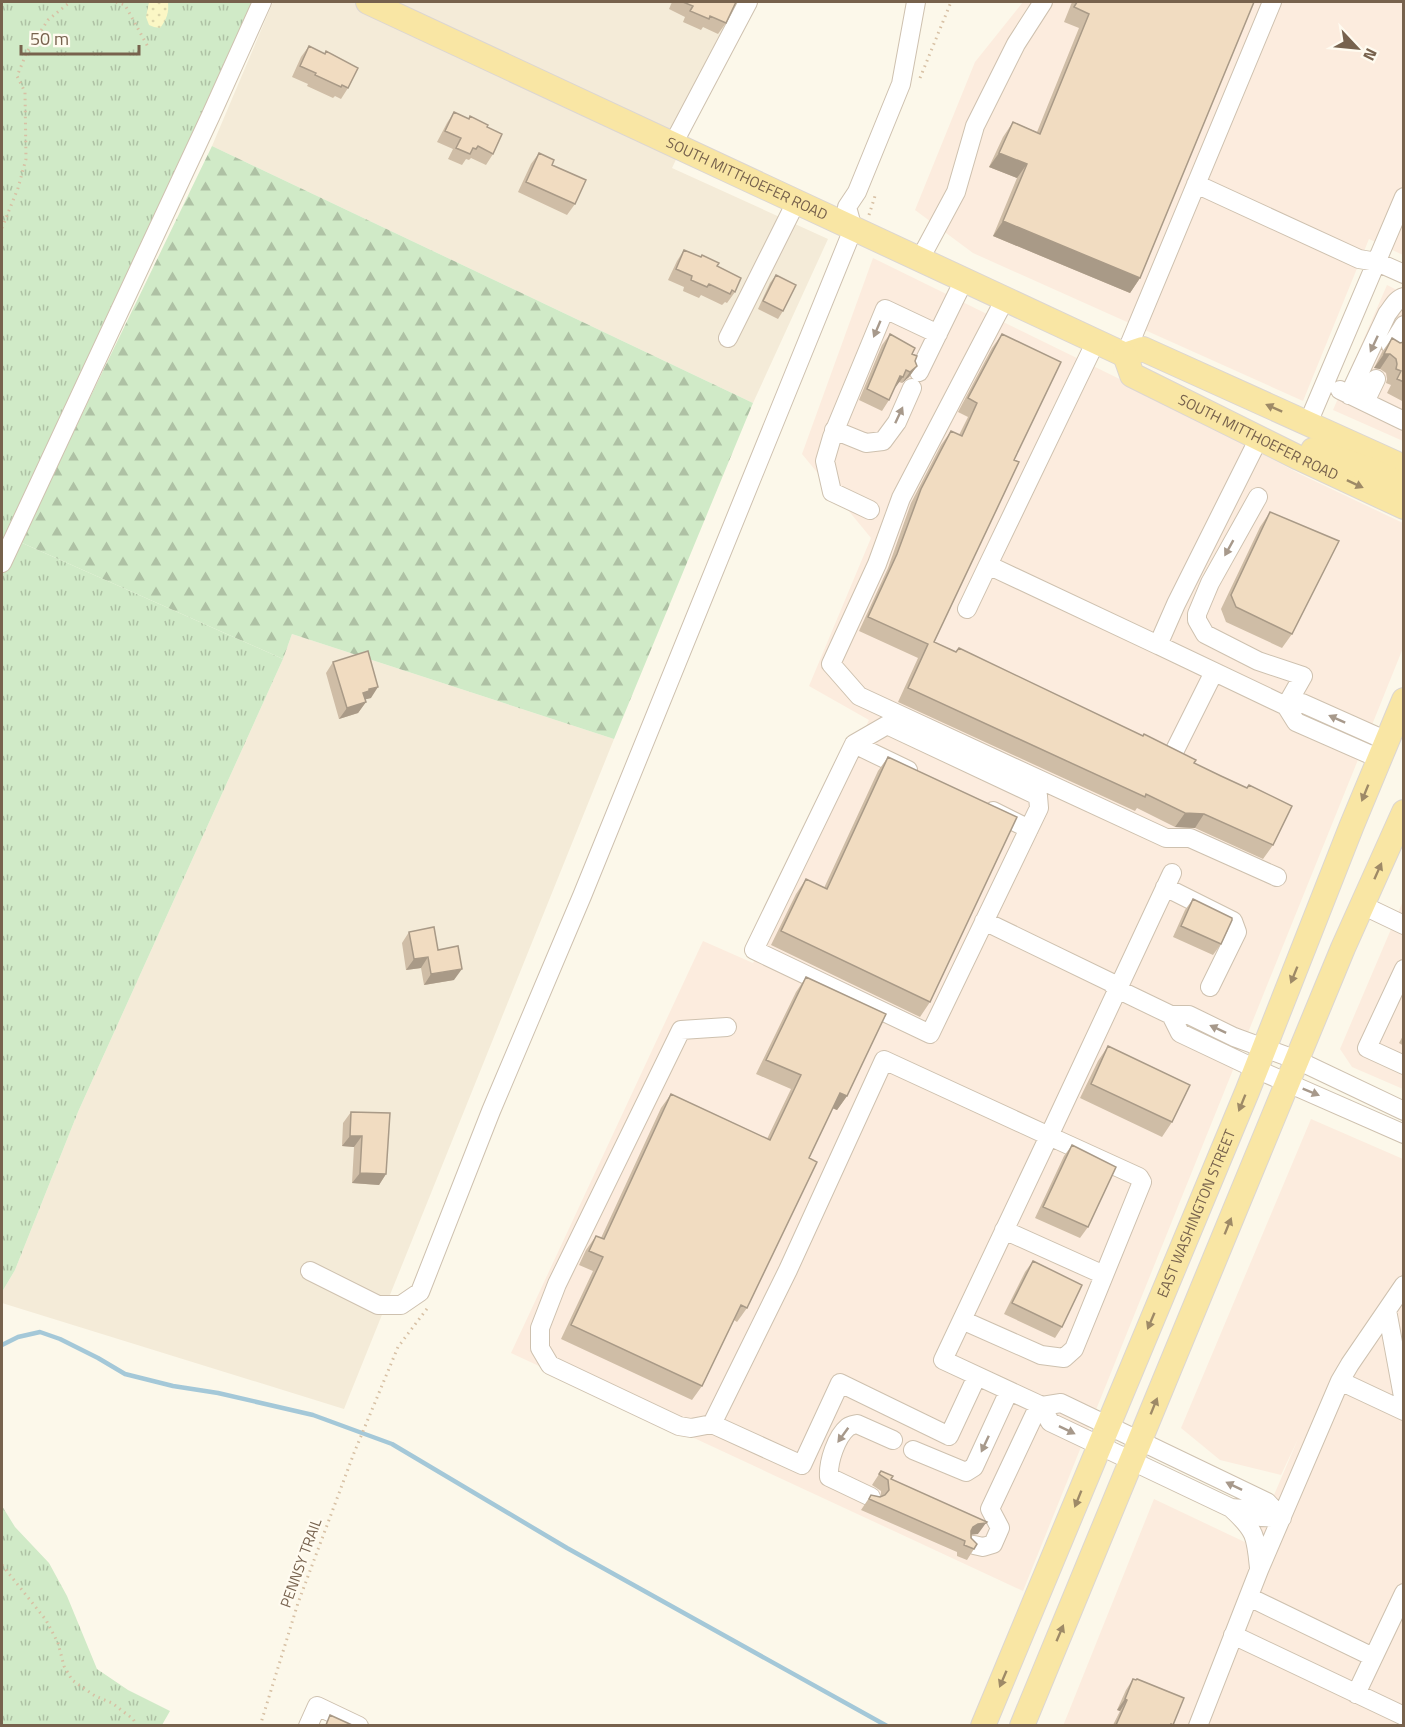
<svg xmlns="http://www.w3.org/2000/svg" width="1405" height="1727" font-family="'Titillium Web',sans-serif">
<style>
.residential{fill:#f4ebd8}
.commercial{fill:#fcecde}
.grass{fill:url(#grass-tufts)}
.forest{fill:url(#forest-firs)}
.sand{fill:url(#sand-dots)}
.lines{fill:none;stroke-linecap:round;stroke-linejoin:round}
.stream{stroke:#a4c8d8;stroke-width:4.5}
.minor-casing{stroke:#cec1af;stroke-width:20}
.major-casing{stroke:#dcd6d1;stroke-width:26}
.path{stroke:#d7c0a4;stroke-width:3;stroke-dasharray:1.5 4.5;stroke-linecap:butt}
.minor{stroke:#fff;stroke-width:18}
.major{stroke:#f9e6a4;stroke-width:24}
.wall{fill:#cfbda6}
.shaded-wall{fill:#a99a87}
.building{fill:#f1dcc1;stroke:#a99a87;stroke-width:1.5}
.oneway{fill:#a7998b}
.oneway2{fill:#9e8a67}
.labels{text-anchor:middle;stroke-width:4.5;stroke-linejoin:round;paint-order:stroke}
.street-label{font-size:15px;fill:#77624d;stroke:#fffbf0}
</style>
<defs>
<pattern id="grass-tufts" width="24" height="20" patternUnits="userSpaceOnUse" patternTransform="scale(1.5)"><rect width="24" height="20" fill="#d0eac7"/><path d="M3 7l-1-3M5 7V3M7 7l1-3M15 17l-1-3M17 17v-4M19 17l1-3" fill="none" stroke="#aec1a4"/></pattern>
<pattern id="forest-firs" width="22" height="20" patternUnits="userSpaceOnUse" patternTransform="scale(1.5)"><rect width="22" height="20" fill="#d0eac7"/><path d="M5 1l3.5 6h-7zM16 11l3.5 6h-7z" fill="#aec1a4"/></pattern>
<pattern id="sand-dots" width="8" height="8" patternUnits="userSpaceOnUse" patternTransform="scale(1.5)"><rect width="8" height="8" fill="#fbf7c5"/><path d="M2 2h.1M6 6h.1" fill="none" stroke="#dbd6ab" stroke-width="1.8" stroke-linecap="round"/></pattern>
</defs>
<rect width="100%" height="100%" fill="#fcf8ea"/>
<path class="residential" d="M273 2H751L672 168 828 239 753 403 212 146Z
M292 634 614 739 344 1409 2 1303V1292L15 1270 78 1112 283 659Z"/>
<path class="commercial" d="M1023 2H1403V255L1369 239 1303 401 973 253 915 210 975 62Z
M873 258 1138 388 1300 474 1403 523V648L1023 1591 511 1353 703 941 753 963 869 720 809 686 871 538 802 454Z
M1387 285 1403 293V441L1333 410Z
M1403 901V1089L1352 1067 1340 1049Z
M1311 1119 1403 1159V1725L1063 1726 1154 1499 1251 1545 1247 1558 1298 1439 1281 1475 1220 1460 1181 1428Z"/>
<path class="grass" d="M2 2H262L20 542 283 659 78 1112 15 1270 2 1292Z
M2 1506 15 1527 49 1563 67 1596 97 1669 128 1690 170 1711 162 1725H2Z"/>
<path class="forest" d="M212 146 753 403 614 739 292 634 283 659 20 542Z"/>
<path class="sand" d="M149 2H168C169 12 167 19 160 28L154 27 149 25 146 17Z"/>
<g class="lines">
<path class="stream" d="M2 1345 18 1337 40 1332 60 1339 98 1358 125 1374 173 1386 218 1393 313 1415 392 1444 567 1548 887 1726"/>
<defs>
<path id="minor" d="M673 144 748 2
M1196 184 1359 259 1377 262 1404 274
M920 259 956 192 975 126 1016 44 1043 2
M1005 299 901 498 877 564 831 664 859 696 1166 838H1190L1277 877
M728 338 796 202
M1096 341 988 565 1158 645
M1391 346 1404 325
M1125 355 1272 2
M919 372 964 280
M1340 390 1404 421
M1349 395 1387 314C1392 308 1396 299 1404 297
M1365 402 1376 379
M1308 423 1404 197
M834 430 866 443 883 441 897 422 912 388
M1259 438 1176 604 1158 645 1286 706 1296 722 1380 759
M1258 497 1210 583 1197 614V620L1205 634 1258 661 1303 676 1286 706
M870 510 832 492 825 461 832 437 885 309 938 334
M2 563 211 115 262 2
M967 609 988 565
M1286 706 1302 703 1387 741
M854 744 754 950 930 1034 1039 808 1038 796 887 725 854 744 908 770
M1173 754 1214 672
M993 811 1029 829
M1165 887 1233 921 1237 932 1210 987
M1362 905 1404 925
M984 921 1110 982 1117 989 1171 1015H1189L1234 1037 1297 1060 1404 1111
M1404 969 1367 1048 1404 1065
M1171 1015 1180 1033 1256 1069 1404 1134
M1004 1230 1104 1275
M310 1271 378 1305H401L420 1292 491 1111 582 896 853 229 847 207 857 192 901 84 916 2
M1387 1310 1404 1402
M962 1320 1041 1355 1064 1358 1074 1349 1142 1182 1139 1177 1049 1136 1172 873
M977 1376 949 1436 840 1383 802 1465 712 1424 788 1270 884 1060 1049 1136 943 1360 1042 1406 1061 1403 1267 1502 1282 1518
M1340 1381 1404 1411
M1042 1406 1050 1422 1231 1508 1243 1509 1261 1517 1282 1518
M712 1424 691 1428 679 1426 550 1365 540 1348V1328L557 1284 681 1030 727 1027
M913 1450 966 1472 974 1467 1009 1391
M871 1497 829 1477C828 1462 836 1437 848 1427 849 1426 856 1424 857 1424L893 1440
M1232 1509C1256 1531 1256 1537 1259 1568
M974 1545 983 1547 993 1544 1000 1528 990 1509 1039 1405
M1249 1597 1373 1657
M1233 1635 1404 1716
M1356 1694 1404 1593
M308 1726 317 1706 359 1726
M1198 1726 1259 1570 1340 1381 1350 1364 1404 1285"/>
<g id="major">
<path id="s1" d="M368 2 1125 355 1143 349 1404 467"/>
<path id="s2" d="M1125 355 1132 375 1299 458 1404 507"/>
<path d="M1313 450 1368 469 1404 485"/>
<path id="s3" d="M983 1726 1247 1092 1352 825 1404 700"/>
<path d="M1022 1726 1343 948 1404 812"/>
</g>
</defs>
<use href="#minor" class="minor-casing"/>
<use href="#major" class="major-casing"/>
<path class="path" d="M116 2 125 5 148 47
M920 78 951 2
M869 215 875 196
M2 228 18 188 26 159 25 92 17 76 27 52 48 20 70 2
M2 1565 46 1620 58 1643 64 1666 72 1680 95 1696 112 1703 133 1719 137 1726
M260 1726 298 1603 354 1453 398 1347 429 1306"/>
<use href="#minor" class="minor"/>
<use href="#major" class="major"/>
</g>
<path class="wall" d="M672 2H734L726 23 718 34 703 27 701 30 683 22 685 17 669 9Z
M1072 2H1254L1140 278 1130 293 993 236 1017 178 989 167 1003 137 1013 122 1037 132 1079 28 1064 22Z
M309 46 348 88 341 99 335 96 333 98 307 86 308 84 292 77 301 57Z
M454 112 487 127 493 154 486 165 471 158 469 160 466 159 462 165 448 159 453 149 437 142 447 123Z
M539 153 552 165 575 204 567 215 518 192 531 164Z
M684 250 717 266 735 292 727 303 725 302 722 305 701 295 699 298 683 291 684 287 668 280 677 261Z
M776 275 783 311 778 319 758 309 770 283Z
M890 334 912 354 917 366 909 377 902 383 899 382 895 387 889 400 882 411 859 400 882 345Z
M1002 334 1014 460 934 642 1142 736 1144 734 1194 763 1273 845 1263 859 1195 828 1175 827 1137 808 1135 811 898 702 918 658 859 631 888 568 911 503 941 445 951 431 959 435 968 417 958 412 992 348Z
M1392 338 1400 343 1404 342V402L1387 393 1391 385 1386 383 1387 379 1386 373 1380 369 1374 368 1382 352Z
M1270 512 1292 634 1282 648 1226 622 1221 609 1260 527Z
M333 662 371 698 365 699 366 702 358 713 339 719 326 673Z
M888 757 930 1002 920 1017 771 945 796 894 806 879 824 888 878 771Z
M1193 899 1221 944 1213 955 1173 937 1185 910Z
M409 932 438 950 454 980 424 985 421 968 406 970 402 943Z
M806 977 847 1096 837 1110 832 1108 809 1158 747 1308 737 1322 734 1320 702 1386 692 1400 561 1339 593 1271 579 1265 586 1250 596 1236 601 1238 661 1108 671 1094 767 1139 791 1089 756 1074 796 992Z
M1404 1034V1046L1399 1043Z
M1108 1046 1172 1122 1162 1137 1080 1098 1098 1061Z
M351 1112 386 1174 379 1185 352 1183 354 1147 342 1146 343 1123Z
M1072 1145 1088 1227 1080 1238 1035 1218 1064 1156Z
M1033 1261 1062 1327 1055 1338 1004 1314 1025 1272Z
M881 1471 891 1479 978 1534H971L974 1549 967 1560 957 1556V1552L861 1510 871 1495 881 1497V1491L872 1485Z
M1133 1679 1172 1725H1113L1120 1711 1117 1710 1126 1690Z"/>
<path class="shaded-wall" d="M999 153 1027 164 1017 178 989 167Z
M1003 221 1140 278 1130 293 993 236Z
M1384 354H1390L1380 369 1374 368Z
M917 366 909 377 902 383 910 372Z
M900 376 903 377 895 388Z
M378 687 371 698 363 700V693L369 689Z
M366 702 358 713 339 719 347 708Z
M1185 813 1204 814 1195 828 1175 827Z
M428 957 421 968 406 970 414 959Z
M462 969 454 980 424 985 431 974Z
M840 1093 847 1096 837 1110 830 1107Z
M350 1136H362L354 1147 342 1146Z
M360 1173 386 1174 379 1185 352 1183Z
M986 1523 978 1534 970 1535 965 1538 973 1527 978 1524Z
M1125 1699 1127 1700 1120 1711 1117 1710Z"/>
<path class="building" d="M683 2H736L726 23 710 16 709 19 690 11 693 6Z
M1077 2H1254L1140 278 1003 221 1027 164 999 153 1013 122 1040 134 1089 14 1074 7Z
M309 46 325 54 326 51 358 68 348 88 342 85 341 87 315 75 316 73 300 66Z
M454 112 469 119 470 116 488 125 487 127 502 134 493 154 478 146 476 149 473 148 470 154 456 148 461 138 445 131Z
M539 153 554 160 552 165 586 180 575 204 526 182Z
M684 250 701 257 702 255 719 263 717 266 741 278 735 292 732 290 730 294 709 284 707 287 691 280 692 276 676 269Z
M776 275 796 285 783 311 763 301Z
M890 334 915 348 912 354 917 356 915 361 917 366 910 372 906 370 903 377 900 376 889 400 867 389Z
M1002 334 1061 362 1014 460 1019 462 934 642 956 652 959 648 1143 736 1144 734 1196 760 1194 763 1221 776 1247 788 1249 785 1292 806 1273 845 1204 814 1185 813 1146 794 1145 797 908 688 928 644 868 617 897 554 921 489 951 431 962 436 977 403 968 398Z
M1392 338 1400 343 1404 342V382L1397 379 1401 371 1396 369 1397 364 1396 359 1390 354H1384Z
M1270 512 1339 541 1292 634 1236 607 1231 595Z
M368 651 378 687 369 689V691L363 693 366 702 347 708 333 662Z
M888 757 1017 817 930 1002 781 931 806 879 827 889Z
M1193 899 1232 918V920L1221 944 1181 926Z
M434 927 438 950 458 946 462 969 431 974 428 957 414 959 409 932Z
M806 977 886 1014 847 1096 840 1093 809 1158 817 1162 747 1308 741 1305 702 1386 571 1325 603 1257 589 1251 596 1236 604 1239 671 1094 770 1140 801 1075 766 1060Z
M1108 1046 1190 1085 1172 1122 1091 1084Z
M351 1112 390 1113 386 1174 360 1173 362 1136H350Z
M1072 1145 1116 1167 1088 1227 1043 1207Z
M1033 1261 1082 1285 1062 1327 1012 1303Z
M881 1471 893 1476 891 1479 987 1522 986 1523 978 1524 973 1527 971 1531V1538L977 1544 974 1549 964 1545 965 1541 869 1499 871 1495 880 1497 885 1495 889 1490 888 1480 879 1474Z
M1133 1679 1136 1680 1137 1679 1184 1698 1173 1725 1171 1724 1170 1725H1116L1127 1700 1125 1699Z
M330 1715 352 1725H326Z"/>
<defs><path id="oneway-solid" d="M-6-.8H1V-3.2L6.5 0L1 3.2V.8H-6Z" transform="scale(1.5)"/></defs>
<g class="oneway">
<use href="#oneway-solid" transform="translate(877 329) rotate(113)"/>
<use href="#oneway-solid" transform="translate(1374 344) rotate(115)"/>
<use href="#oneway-solid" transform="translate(899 415) rotate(-65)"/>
<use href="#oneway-solid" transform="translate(1229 548) rotate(119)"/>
<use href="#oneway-solid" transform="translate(1337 719) rotate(-156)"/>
<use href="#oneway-solid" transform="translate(1218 1029) rotate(-155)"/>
<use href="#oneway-solid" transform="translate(1311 1092) rotate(22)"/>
<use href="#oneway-solid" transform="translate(1067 1430) rotate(26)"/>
<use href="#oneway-solid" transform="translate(843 1435) rotate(126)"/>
<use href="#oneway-solid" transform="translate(985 1444) rotate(115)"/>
<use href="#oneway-solid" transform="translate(1234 1486) rotate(-154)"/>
</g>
<g class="oneway2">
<use href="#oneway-solid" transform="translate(1274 408) rotate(-156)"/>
<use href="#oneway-solid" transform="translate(1355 484) rotate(25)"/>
<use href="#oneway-solid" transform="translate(1365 793) rotate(112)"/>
<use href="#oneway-solid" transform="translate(1378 871) rotate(-66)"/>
<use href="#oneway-solid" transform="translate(1294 975) rotate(112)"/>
<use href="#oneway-solid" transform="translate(1242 1103) rotate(112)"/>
<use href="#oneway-solid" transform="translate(1228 1226) rotate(-68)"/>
<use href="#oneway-solid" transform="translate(1151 1321) rotate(113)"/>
<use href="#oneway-solid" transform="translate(1154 1406) rotate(-68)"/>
<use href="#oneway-solid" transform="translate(1078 1499) rotate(112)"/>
<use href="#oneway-solid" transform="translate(1060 1633) rotate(-67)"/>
<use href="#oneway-solid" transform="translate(1003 1679) rotate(113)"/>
</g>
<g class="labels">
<g class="street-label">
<text dy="5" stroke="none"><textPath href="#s1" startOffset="418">SOUTH MITTHOEFER ROAD</textPath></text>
<text dy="5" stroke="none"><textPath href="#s2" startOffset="162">SOUTH MITTHOEFER ROAD</textPath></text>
<text dy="5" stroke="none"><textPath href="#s3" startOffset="555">EAST WASHINGTON STREET</textPath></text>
<text transform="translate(301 1563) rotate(-70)" y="5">PENNSY TRAIL</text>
</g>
</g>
<rect width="1405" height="1727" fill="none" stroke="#77624d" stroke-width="6"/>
<g transform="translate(1357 48) rotate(116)" stroke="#fffbf0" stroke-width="4.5" paint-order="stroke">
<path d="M0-4.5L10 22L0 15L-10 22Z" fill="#77624d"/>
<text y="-9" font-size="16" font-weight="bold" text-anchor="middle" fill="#77624d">N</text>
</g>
<path d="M21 45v9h118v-9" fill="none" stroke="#77624d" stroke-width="3"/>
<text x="30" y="45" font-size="18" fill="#77624d" stroke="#fffbf0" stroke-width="4.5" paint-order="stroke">50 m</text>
</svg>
